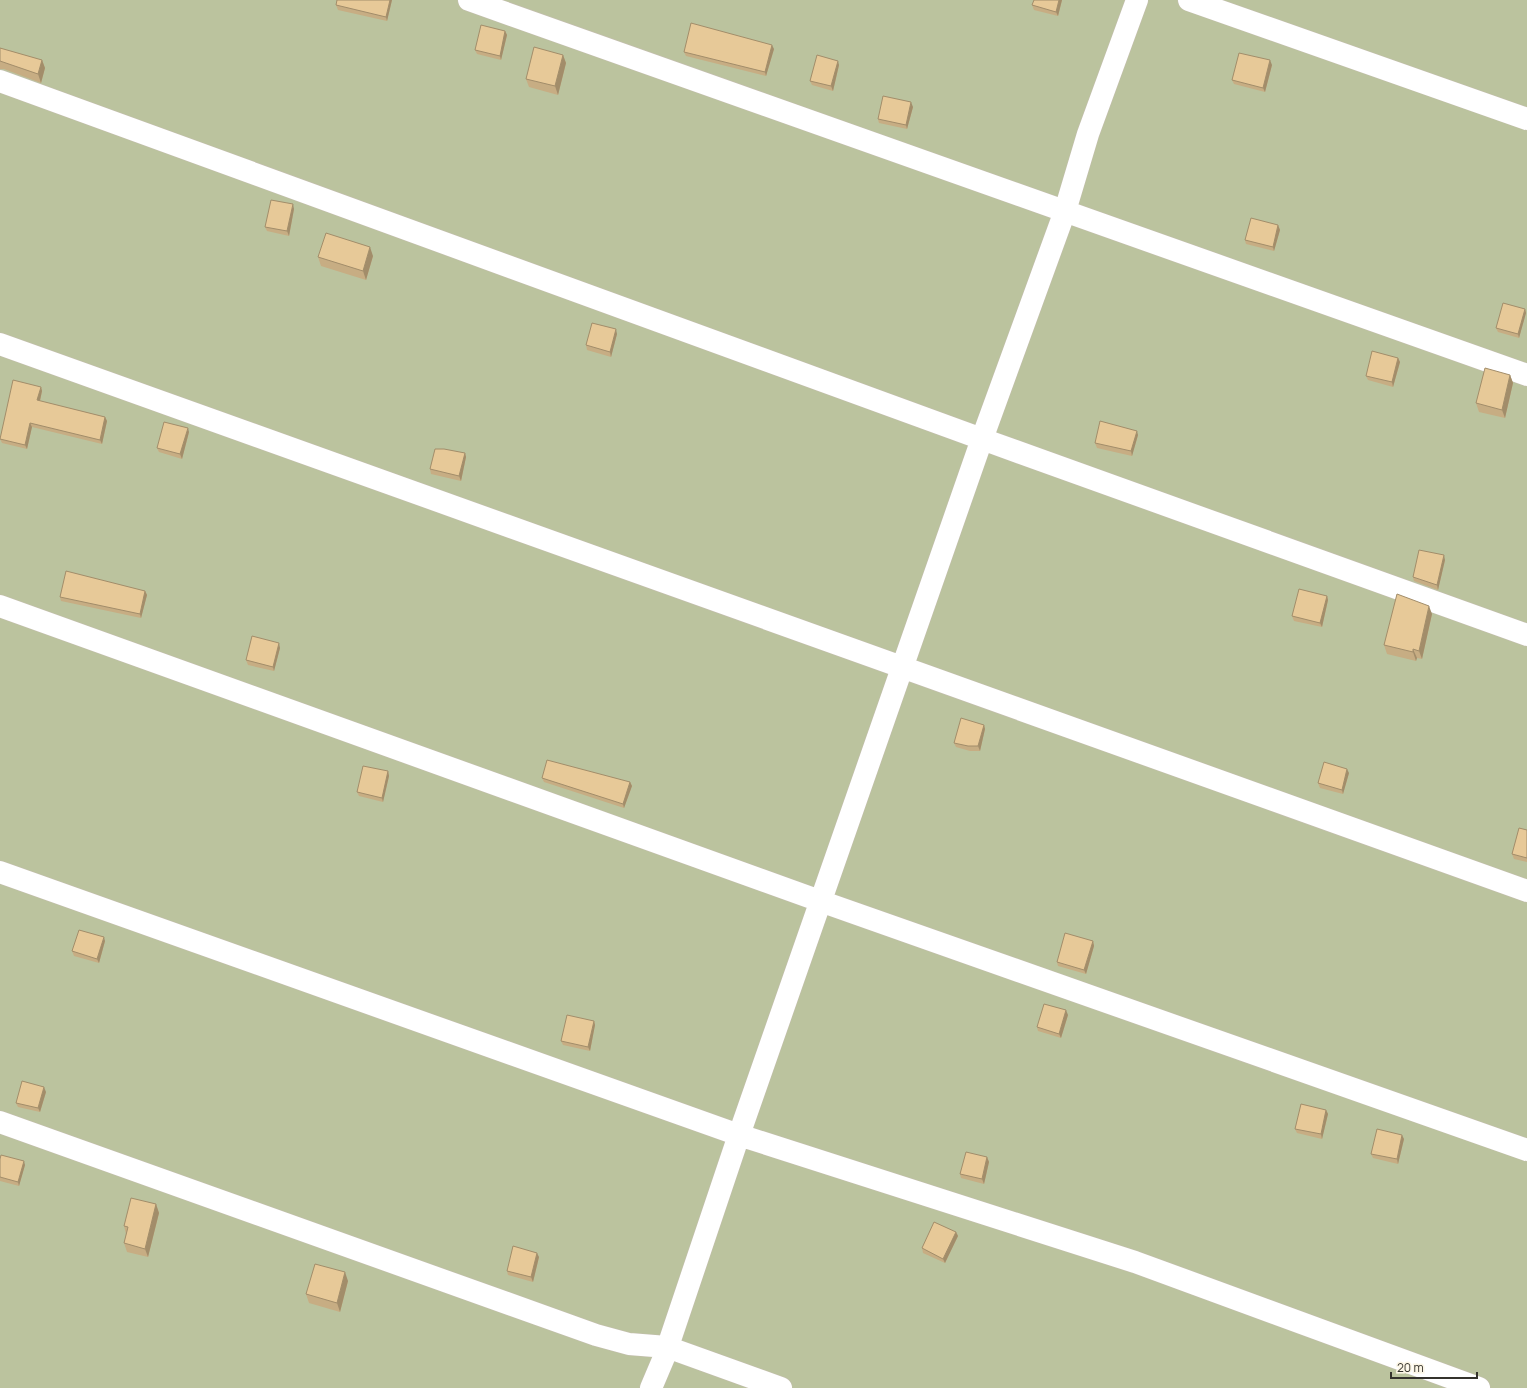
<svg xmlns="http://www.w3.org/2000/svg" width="1527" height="1388" font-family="Manrope,sans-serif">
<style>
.green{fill:#bbc39e}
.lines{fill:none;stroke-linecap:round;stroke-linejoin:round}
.minor-casing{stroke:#c4beaf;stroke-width:23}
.minor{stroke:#fff;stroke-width:22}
.wall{fill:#c7ad83}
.shaded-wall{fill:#a28d6a}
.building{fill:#e7c998;stroke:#a28d6a}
</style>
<rect width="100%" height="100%" fill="#eee8d9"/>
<path class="green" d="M0 0H1527V1388H0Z"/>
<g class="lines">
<defs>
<path id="minor" d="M469 0 1527 375
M1189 0 1527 119
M0 81 982 439 1527 635
M0 344 1527 891
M0 606 820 901 1527 1150
M0 872 739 1135 1135 1262 1479 1388
M0 1122 596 1335 629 1344 667 1347 781 1388
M651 1388 665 1355 739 1135 982 439 1065 211 1088 134 1137 0"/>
</defs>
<use href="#minor" class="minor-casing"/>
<use href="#minor" class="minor"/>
</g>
<path class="wall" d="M337 0H392L387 21 338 10 336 5Z
M1034 0H1062L1058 16 1034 10 1032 5Z
M505 31 507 35 501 60 477 54 475 50Z
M0 48 42 60 45 68 41 83 4 69H0Z
M774 49 766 76 686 56 684 52Z
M563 55 566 63 558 95 529 87 526 79Z
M839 65 833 91 812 85 810 81Z
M1272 65 1265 92 1234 84 1232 80Z
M913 107 907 129 879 123 878 119Z
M294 209 289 236 267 231 265 227Z
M1278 225 1280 230 1274 251 1246 244 1245 240Z
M373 256 366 280 321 266 318 257Z
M1525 309 1526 313 1519 338 1498 332 1496 328Z
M617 334 611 357 587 350 586 345Z
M1398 358 1400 362 1393 387 1368 380 1366 376Z
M1510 375 1513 383 1505 418 1479 412 1476 403Z
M41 387 42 391 40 401 105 417 107 421 102 444 32 427 27 449 2 443 0 439Z
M189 432 182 459 159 452 157 448Z
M1138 435 1132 456 1097 448 1095 443Z
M465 453 466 457 461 481 431 474 430 469Z
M1445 560 1438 590 1414 581 1413 577Z
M145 591 147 595 141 618 61 601 60 597Z
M1327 596 1328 600 1322 627 1294 621 1292 616Z
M1432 614 1422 659 1417 658 1416 661 1387 654 1384 645Z
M280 648 274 671 248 665 246 660Z
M984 725 985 729 980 751H970L956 747 954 743Z
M388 771 389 776 383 802 359 796 357 792Z
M1349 773 1343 794 1320 788 1318 783Z
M542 778 630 782 632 786 624 808 544 782Z
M1527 830V862L1514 859 1512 854Z
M105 941 99 963 74 956 72 951Z
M1093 941 1094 946 1086 974 1058 966 1057 962Z
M1068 1015 1061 1038 1038 1031 1037 1027Z
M594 1021 595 1025 590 1051 563 1045 561 1041Z
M46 1092 40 1112 18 1107 16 1103Z
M1326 1110 1328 1114 1322 1139 1297 1133 1295 1129Z
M1404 1139 1398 1164 1373 1158 1371 1154Z
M987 1157 989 1162 984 1184 961 1178 960 1174Z
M0 1159 25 1165 19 1186 0 1181Z
M156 1204 159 1213 148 1257 127 1252 124 1243 126 1234 124 1226Z
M956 1232 958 1236 945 1263 923 1253 922 1248Z
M539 1257 533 1282 508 1275 507 1271Z
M348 1281 340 1312 309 1303 306 1294Z"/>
<path class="shaded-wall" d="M390 0H392L387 21 386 17Z
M1059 0H1062L1058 16 1056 12Z
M505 31 507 35 501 60 500 56Z
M772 45 774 49 766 76 765 72Z
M563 55 566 63 558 95 555 86Z
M42 60 45 68 41 83 38 74Z
M1270 60 1272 65 1265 92 1263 88Z
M838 61 839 65 833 91 831 86Z
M911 102 913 107 907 129 906 125Z
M293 204 294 209 289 236 287 231Z
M1278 225 1280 230 1274 251 1273 247Z
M370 247 373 256 366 280 363 271Z
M1525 309 1526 313 1519 338 1518 334Z
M616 329 617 334 611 357 610 352Z
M1398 358 1400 362 1393 387 1392 382Z
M1510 375 1513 383 1505 418 1502 410Z
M41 387 42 391 39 405 37 400Z
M105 417 107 421 102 444 100 440Z
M30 423 32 427 27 449 25 445Z
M188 428 189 432 182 459 180 454Z
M1137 431 1138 435 1132 456 1131 451Z
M465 453 466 457 461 481 459 476Z
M1444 555 1445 560 1438 590 1437 585Z
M145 591 147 595 141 618 140 614Z
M1327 596 1328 600 1322 627 1320 623Z
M1429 606 1432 614 1422 659 1419 651Z
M279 643 280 648 274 671 273 667Z
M1413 649 1417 658 1416 661 1413 652Z
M984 725 985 729 980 751 978 746Z
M1347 769 1349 773 1343 794 1342 790Z
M388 771 389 776 383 802 382 798Z
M630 782 632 786 624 808 623 804Z
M104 937 105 941 99 963 97 959Z
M1093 941 1094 946 1086 974 1084 970Z
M1066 1010 1068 1015 1061 1038 1059 1034Z
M594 1021 595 1025 590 1051 588 1047Z
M44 1087 46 1092 40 1112 38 1108Z
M1326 1110 1328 1114 1322 1139 1321 1134Z
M1402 1135 1404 1139 1398 1164 1397 1159Z
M987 1157 989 1162 984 1184 982 1179Z
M24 1161 25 1165 19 1186 18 1182Z
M156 1204 159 1213 148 1257 145 1249Z
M956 1232 958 1236 945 1263 943 1259Z
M537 1253 539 1257 533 1282 531 1277Z
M345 1272 348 1281 340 1312 337 1303Z"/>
<path class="building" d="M337 0H390L386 17 336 5Z
M1034 0H1059L1056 12 1032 5Z
M691 23 772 45 765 72 684 52Z
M481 25 505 31 500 56 475 50Z
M534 47 563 55 555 86 526 79Z
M0 48 42 60 38 74 0 61Z
M1239 53 1270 60 1263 88 1232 80Z
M817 55 838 61 831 86 810 81Z
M883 96 911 102 906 125 878 119Z
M271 200 293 204 287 231 265 227Z
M1251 218 1278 225 1273 247 1245 240Z
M326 233 370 247 363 271 318 257Z
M1503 303 1525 309 1518 334 1496 328Z
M592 323 616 329 610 352 586 345Z
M1372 351 1398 358 1392 382 1366 376Z
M1485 368 1510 375 1502 410 1476 403Z
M13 380 41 387 37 400 105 417 100 440 30 423 25 445 0 439Z
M1100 421 1137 431 1131 451 1095 443Z
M164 422 188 428 180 454 157 448Z
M435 449H444L465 453 459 476 430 469Z
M1419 550 1444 555 1437 585 1413 577Z
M66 571 145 591 140 614 60 597Z
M1299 589 1327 596 1320 623 1292 616Z
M1397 594 1429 606 1419 651 1413 649V652L1384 645Z
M252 636 279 643 273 667 246 660Z
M961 718 984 725 978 746H968L954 743Z
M547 760 630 782 623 804 542 778Z
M1324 762 1347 769 1342 790 1318 783Z
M363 766 388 771 382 798 357 792Z
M1519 828 1527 830V858L1512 854Z
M79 930 104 937 97 959 72 951Z
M1065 933 1093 941 1084 970 1057 962Z
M1044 1004 1066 1010 1059 1034 1037 1027Z
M567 1015 594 1021 588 1047 561 1041Z
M22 1081 44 1087 38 1108 16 1103Z
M1301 1104 1326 1110 1321 1134 1295 1129Z
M1377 1129 1402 1135 1397 1159 1371 1154Z
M966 1152 987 1157 982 1179 960 1174Z
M1 1155 24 1161 18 1182 0 1177V1159Z
M131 1198 156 1204 145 1249 124 1243 128 1227 124 1226Z
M934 1222 956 1232 943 1259 922 1248Z
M513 1246 537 1253 531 1277 507 1271Z
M315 1264 345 1272 337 1303 306 1294Z"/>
<path d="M1391 1372v6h86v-6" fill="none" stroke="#34322c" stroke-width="2"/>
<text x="1397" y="1372" font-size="12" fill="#34322c" stroke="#fcf6e6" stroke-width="3" paint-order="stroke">20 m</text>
</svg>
